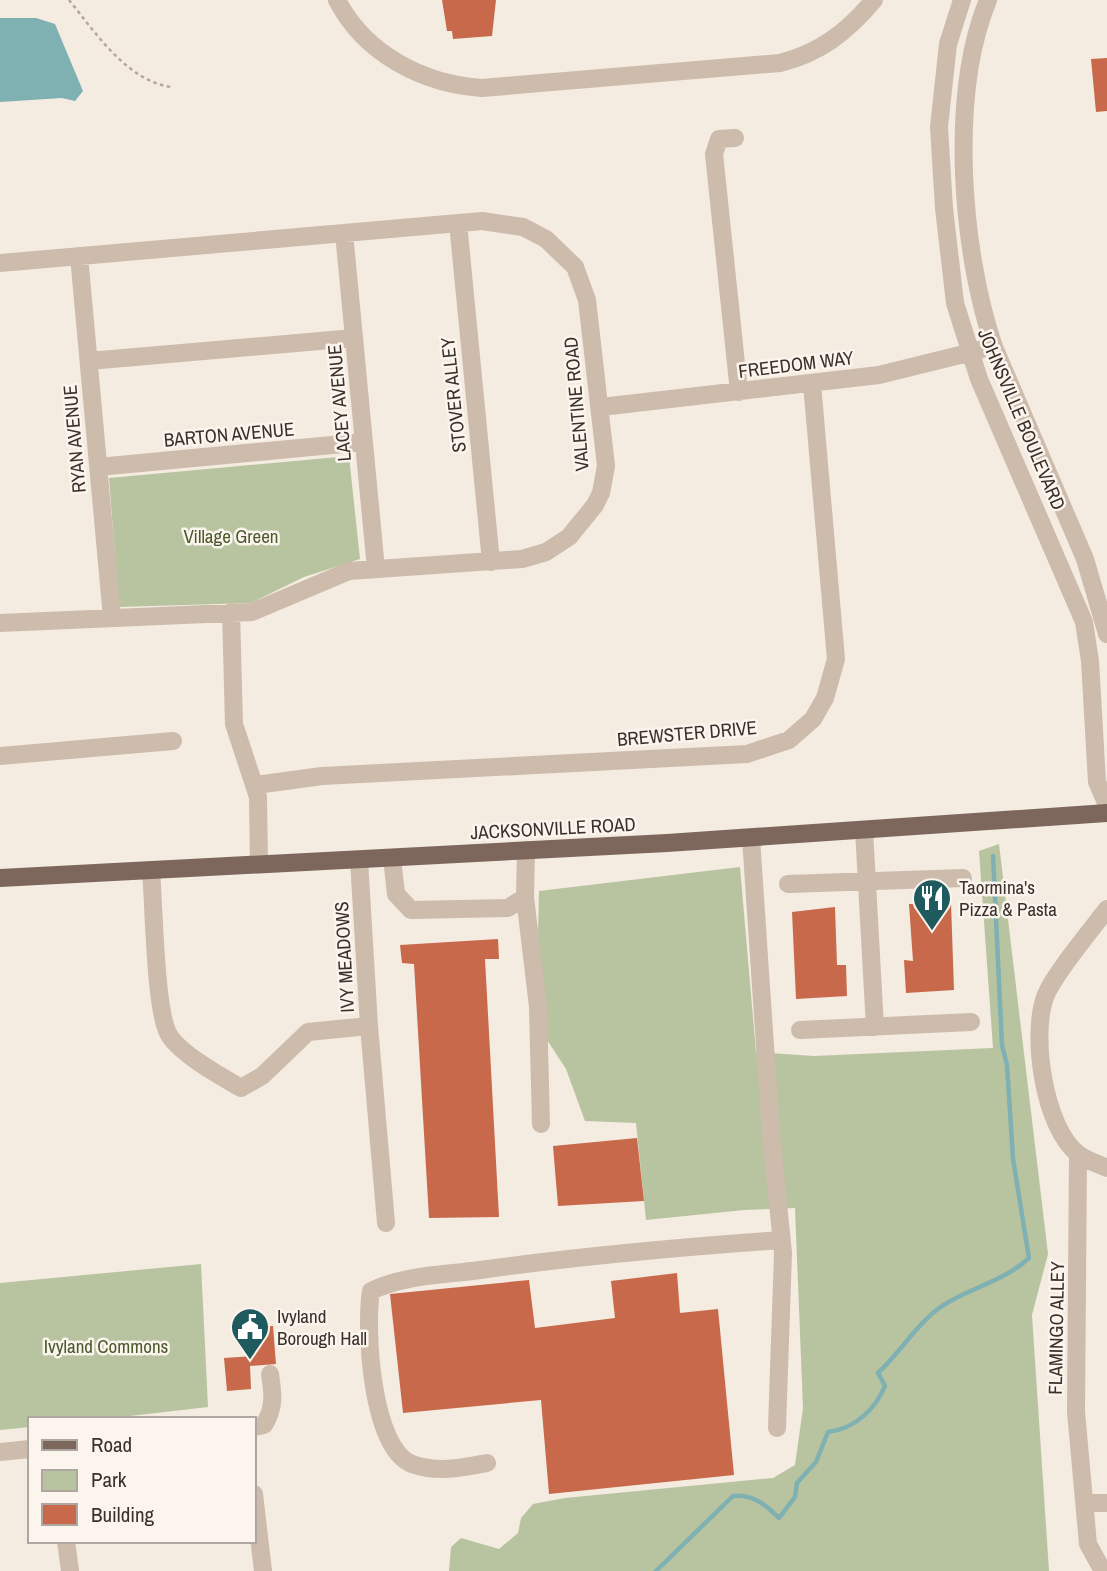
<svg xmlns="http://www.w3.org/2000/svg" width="1107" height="1571" font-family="'Archivo Narrow',sans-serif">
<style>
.green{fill:#b8c4a0}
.water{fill:#7fb0b2}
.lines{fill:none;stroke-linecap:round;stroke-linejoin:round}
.stream{stroke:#7fb0b2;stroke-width:4.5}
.building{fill:#c8694b}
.path{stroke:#b9a596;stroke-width:2.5;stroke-dasharray:3.5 3.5;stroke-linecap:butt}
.minor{stroke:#cdbbac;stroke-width:18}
.major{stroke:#7d675c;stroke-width:18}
.labels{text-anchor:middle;stroke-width:5;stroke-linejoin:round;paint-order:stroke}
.street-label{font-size:19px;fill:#3b302b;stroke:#fbf5ee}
.park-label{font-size:19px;fill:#4a5a2e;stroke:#fbf5ee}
.poi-label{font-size:19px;fill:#3b302b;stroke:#fbf5ee;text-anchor:start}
</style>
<rect width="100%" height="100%" fill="#f4ebe1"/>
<path class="green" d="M349 456 360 559 304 577 251 603 119 607 109 478Z
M999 844 1048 1254 1032 1315 1049 1571H449L451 1547 461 1538 499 1549 518 1533 521 1518 533 1504 565 1498 773 1478 795 1465 803 1408 795 1208 744 1210 646 1220 636 1123 585 1121 566 1069 536 1023 539 891 740 867 756 1052 814 1056 993 1048 979 851Z
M201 1264 208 1407 104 1419H30V1427L0 1430V1283Z"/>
<path class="water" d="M0 18H36L55 24 83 91 75 101 62 98 0 102Z"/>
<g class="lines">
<path class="stream" d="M656 1571 733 1496C753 1494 766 1505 779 1518L795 1497 797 1483 816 1462 828 1432C854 1429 875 1410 885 1386L878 1373C901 1352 916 1324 942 1306 971 1287 1003 1282 1029 1258L1013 1159 1007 1065 1002 1045 993 856"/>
</g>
<path class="building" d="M442 0H496L492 36 453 39 452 31H447Z
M1107 58V111L1096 112 1091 59Z
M951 903 954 990 906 993 904 960 913 961 909 904Z
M835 907 837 965H846L847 996 796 999 792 912Z
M498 939 499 959H485L499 1217 429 1218 414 964 402 963 400 945Z
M637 1138 644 1201 558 1206 553 1146Z
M677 1273 680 1313 718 1309 734 1475 549 1494 541 1400 403 1413 390 1294 529 1280 535 1328 615 1318 611 1281Z
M273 1326 276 1364 250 1366 251 1389 227 1391 224 1358 254 1356 252 1327Z"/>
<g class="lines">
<path class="path" d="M69 0C96 33 126 80 171 87"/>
<path class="minor" d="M337 0C365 54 423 84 482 88L780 63C820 53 847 32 874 0
M962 0 948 44 939 127 944 208 955 303 979 379 1084 622 1090 661 1097 782 1107 805
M988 0C949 95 961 250 994 347L1085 559 1107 634
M735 138 719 139 714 154 739 392
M458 223 491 562
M344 233 376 569
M79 256 112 618
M0 263 482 221 523 227 546 239 575 267 587 300 606 466 601 493 595 505 569 537 546 552 522 559 349 571 252 612 0 623
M89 361 354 338
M601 407 879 375 980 350
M98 467 364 442
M231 612 234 724 258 797 259 864
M0 756 173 741
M256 785 322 776 747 754 789 740 813 719 825 698 836 659 812 384
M864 830 875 1027
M751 838 771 1135 783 1253 777 1428
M392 858 396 894 411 910 508 908 525 897 526 850
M151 871C154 905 155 1007 168 1033 178 1053 222 1077 241 1088L262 1076 308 1032 369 1026 359 860
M788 884 963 878
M525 897 538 1007 541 1124
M1107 909C1092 929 1053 975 1045 997 1031 1036 1044 1127 1078 1154 1086 1160 1098 1164 1107 1168
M369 1026 386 1223
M800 1030 971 1022
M1078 1154 1076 1412 1088 1544 1103 1571
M254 1427 264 1425C275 1407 273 1394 270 1374
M0 1452 30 1449
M487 1463C461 1468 437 1473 412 1464 371 1448 365 1328 371 1291 404 1275 444 1275 480 1270 580 1256 681 1247 781 1240
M254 1494 263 1571
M1086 1503H1107
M66 1541 70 1571"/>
<path class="major" d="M0 878 667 843 1107 813"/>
</g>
<defs>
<symbol id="restaurant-pin" viewBox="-11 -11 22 30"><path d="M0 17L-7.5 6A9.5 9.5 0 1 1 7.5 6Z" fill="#1f5a5e" stroke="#fbf5ee"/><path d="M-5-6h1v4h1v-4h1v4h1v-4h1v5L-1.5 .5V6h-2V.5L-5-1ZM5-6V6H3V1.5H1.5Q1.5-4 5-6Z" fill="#fff"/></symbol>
<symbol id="civic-pin" viewBox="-11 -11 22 30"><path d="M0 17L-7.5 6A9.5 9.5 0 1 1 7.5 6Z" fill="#1f5a5e" stroke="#fbf5ee"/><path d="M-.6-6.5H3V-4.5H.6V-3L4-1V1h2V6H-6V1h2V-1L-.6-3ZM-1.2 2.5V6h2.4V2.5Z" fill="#fff"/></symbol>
</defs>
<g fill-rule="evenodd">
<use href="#restaurant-pin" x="910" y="876" width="44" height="60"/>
<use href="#civic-pin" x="228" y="1305" width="44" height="60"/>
</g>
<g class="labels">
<g class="street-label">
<text transform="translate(796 364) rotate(-7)" y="7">FREEDOM WAY</text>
<text transform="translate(453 395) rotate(-96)" y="7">STOVER ALLEY</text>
<text transform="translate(339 403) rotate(-95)" y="7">LACEY AVENUE</text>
<text transform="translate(576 404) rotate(-95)" y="7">VALENTINE ROAD</text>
<text transform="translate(1022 419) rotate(67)" y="7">JOHNSVILLE BOULEVARD</text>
<text transform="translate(229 434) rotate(-5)" y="7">BARTON AVENUE</text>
<text transform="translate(74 439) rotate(-95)" y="7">RYAN AVENUE</text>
<text transform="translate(687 733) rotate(-5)" y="7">BREWSTER DRIVE</text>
<text transform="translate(553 828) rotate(-3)" y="7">JACKSONVILLE ROAD</text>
<text transform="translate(344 957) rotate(-93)" y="7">IVY MEADOWS</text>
<text transform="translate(1056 1328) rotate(-89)" y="7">FLAMINGO ALLEY</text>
</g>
<g class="park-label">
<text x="231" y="543">Village Green</text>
<text x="106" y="1353">Ivyland Commons</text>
</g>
<g class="poi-label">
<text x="959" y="894">Taormina's<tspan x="959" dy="22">Pizza &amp; Pasta</tspan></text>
<text x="277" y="1323">Ivyland<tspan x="277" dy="22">Borough Hall</tspan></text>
</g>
</g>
<rect x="28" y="1417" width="228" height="126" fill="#fbf5ee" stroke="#aea6a0" stroke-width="2"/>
<rect x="42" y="1440" width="35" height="10" fill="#7d675c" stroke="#aea6a0" stroke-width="2"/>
<text x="91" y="1452" font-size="21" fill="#3b302b">Road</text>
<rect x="42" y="1470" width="35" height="21" fill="#b8c4a0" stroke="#aea6a0" stroke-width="2"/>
<text x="91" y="1487" font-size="21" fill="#3b302b">Park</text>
<rect x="42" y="1504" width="35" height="21" fill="#c8694b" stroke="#aea6a0" stroke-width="2"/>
<text x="91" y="1522" font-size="21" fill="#3b302b">Building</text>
</svg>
